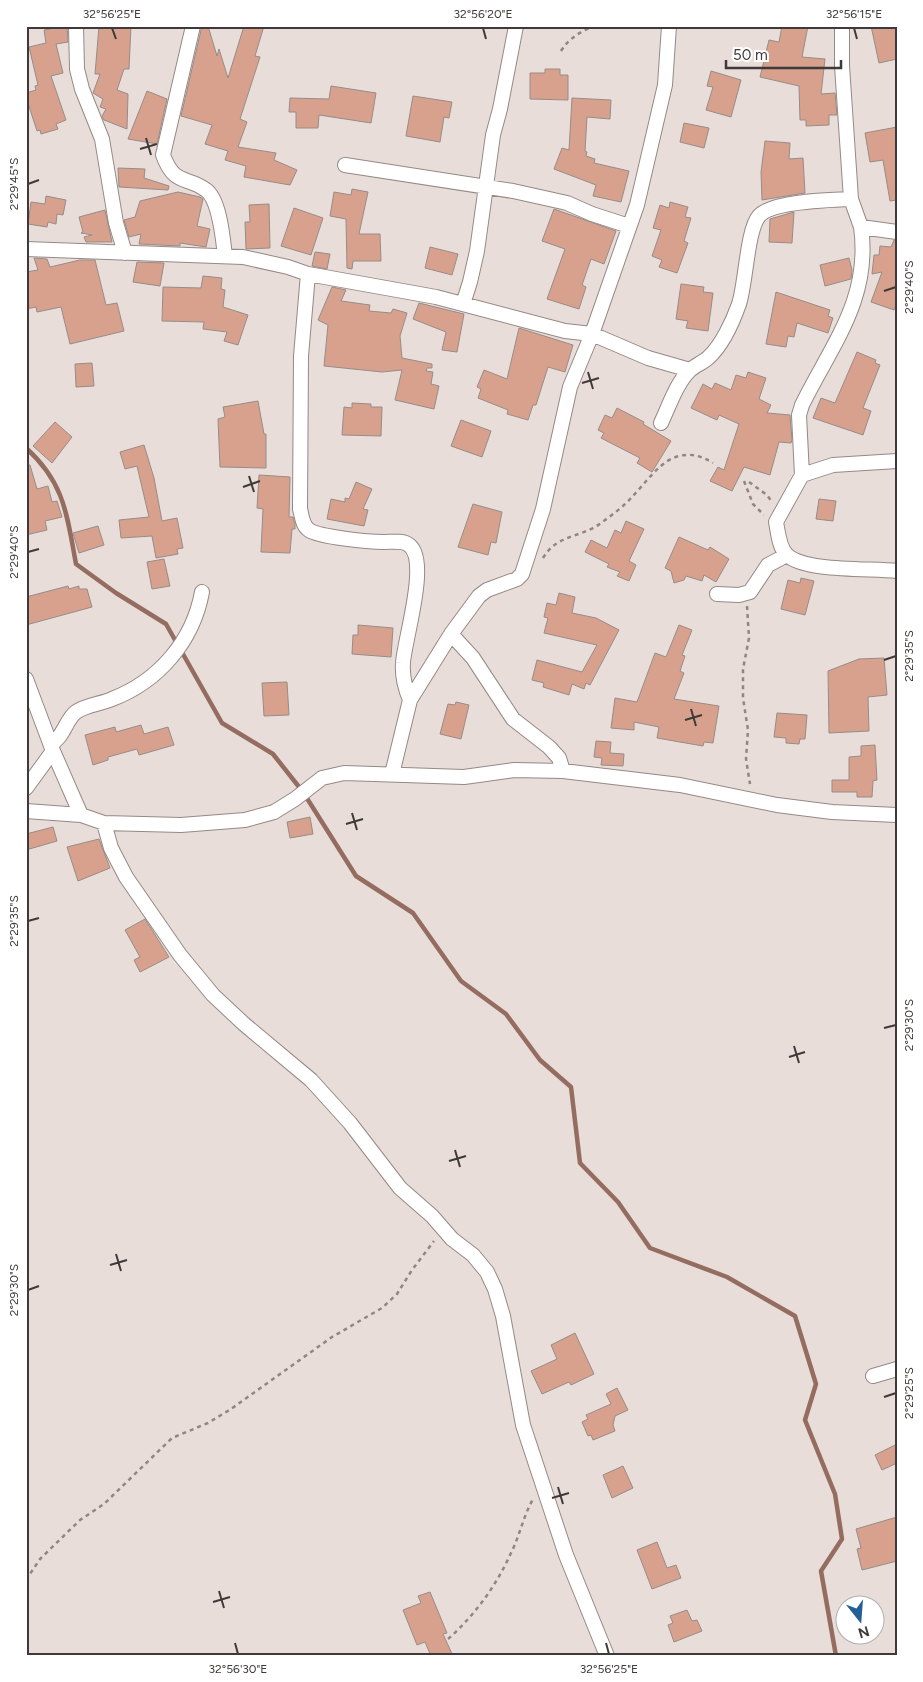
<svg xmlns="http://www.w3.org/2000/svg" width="923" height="1682" font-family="Figtree,sans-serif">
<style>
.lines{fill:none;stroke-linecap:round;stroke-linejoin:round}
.stream{stroke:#946d60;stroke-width:4.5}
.building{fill:#d7a18e;stroke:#978c88}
.street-casing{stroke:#948986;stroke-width:16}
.path{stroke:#8f8784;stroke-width:2.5;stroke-dasharray:4 4;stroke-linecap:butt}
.street{stroke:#fff;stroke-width:14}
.ticks{fill:none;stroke:#3f3a39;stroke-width:2}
.neatline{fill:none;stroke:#3f3a39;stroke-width:2}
.ticks-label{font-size:12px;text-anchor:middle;fill:#3f3a39}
</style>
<rect width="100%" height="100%" fill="#e9ddd9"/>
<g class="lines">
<path class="stream" d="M26 448C65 483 67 516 76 564L116 593 166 624 222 723 273 754 303 792 356 876 413 913 461 981 506 1014 540 1060 571 1087 580 1163 618 1202 650 1248 727 1277 795 1316 816 1384 805 1420 835 1494 842 1539 821 1571 836 1656"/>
</g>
<path class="building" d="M67 26 68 42 56 44 63 73 51 76 66 120 56 124 58 129 41 134 40 130 37 131 26 97V93L36 90 35 86 38 85 29 47 46 43 44 30Z
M99 26H131L129 69H124L117 90 128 94 127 129 104 120 102 116 106 109 100 107 103 99 93 93 100 74H95Z
M202 26H208L217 56 219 49 228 78 244 26H264L255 56 260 57 240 119 247 122 238 147 276 153 274 160 297 170 290 185 244 177 246 166 225 160 228 151 205 144 212 125 181 116Z
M782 26H808L802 57 825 59 821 94 835 93 837 115H829V125L806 126V120H800L799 86 760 77 769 40 779 42Z
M871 26H897V59L879 63Z
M545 69H560V75H568V100L530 99V73H545Z
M711 71 741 80 731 117 706 110 713 87 707 86Z
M331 86 376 93 371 123 319 115 318 128H296V112H289L290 98 329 99Z
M147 91 167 99 157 144 128 139Z
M413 96 452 102 449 118 444 117 440 142 406 136Z
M572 98 611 100 610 119 587 117 585 151 587 152 586 156 595 159 594 163 629 171 621 202 593 196 596 185 554 169 562 148 569 150Z
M684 123 709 128 704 148 680 142Z
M897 127V200L890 201 883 160 870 162 865 133Z
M765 141 790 143 789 159 803 158 805 193 762 200 761 172Z
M118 168 145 169 144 178 169 186 168 190 119 187Z
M352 189 368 192 359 234H380L381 261H353L352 269 347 268 346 219 330 216 334 192 351 195Z
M178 192 200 197 203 199 197 226 210 229 206 247 180 243V246L139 244 141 234 129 237 124 220 135 217 140 201Z
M46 196 66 200 63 215 57 214 56 224 48 222 47 227 28 224 31 202 45 204Z
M670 202 688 207 685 217 691 218 684 241 688 243 677 273 659 267 662 260 652 256 661 230 653 228 660 205 669 208Z
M269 204 270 248 246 249 245 222H250L249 205Z
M294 208 323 218 311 255 281 246Z
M554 209 616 231 604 264 591 259 582 285 586 287 579 309 547 299 565 249 542 241Z
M105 210 112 242H86L84 237 92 235 81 233 83 232 79 217Z
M794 212 792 243 769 242 770 219Z
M894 240 897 241V303L894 310 871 302 882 272 872 274 874 255H879L880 246 891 247Z
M430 247 458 254 452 275 425 268Z
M315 252 330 254 327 269 312 266Z
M34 258 47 259 50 267 80 260H95L106 305 117 303 124 331 70 344 61 307 37 312 36 307 26 309V272L38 270Z
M849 258 852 270 851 279 825 286 820 265Z
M137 262 164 263 160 286 133 282Z
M203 276 222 278 221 289 225 290 223 307 248 315 238 345 224 341 227 332 203 329 204 322 162 321 163 287 201 288Z
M681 284 704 287 703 292 713 293 708 331 686 328 688 321 676 319Z
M332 287 346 290 341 301 370 305 369 311 391 313 393 309 407 313 400 336 402 358 432 364V368H427L426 371 433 372 431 384 439 386 434 409 395 400 402 370 382 372 324 366 328 325 318 320Z
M776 292 830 310 828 316 833 318 828 333 797 323 794 337 788 336 786 347 766 344Z
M419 303 464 314 457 352 442 350 446 332 413 319Z
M519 328 573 345 565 372 548 367 536 405H533L528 420 507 414 508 410 478 398 481 389 477 387 484 370 507 379Z
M857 352 876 360 875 363 880 365 863 408 871 411 863 435 813 418 821 398 835 403Z
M92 363 94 386 76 387 75 364Z
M748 372 766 378 759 399 771 405 767 413 790 415 792 440 791 443 779 442 770 475 744 467 732 491 710 481 718 467 724 470 739 424 719 415 717 420 691 408 703 384 712 389 715 383 731 390 736 375 746 378Z
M258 401 264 434H266V468L220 467 218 419 225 417 223 407Z
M352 403 371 404V407H382L381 436 342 435 344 407 352 408Z
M617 408 644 422 643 424 671 441 652 472 637 463 640 458 601 438 604 433 598 430 605 415 612 418Z
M461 420 491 431 482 457 451 446Z
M55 422 72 437 52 463 33 446Z
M144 445 154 478 162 521 177 518 183 548 177 549 178 554 156 558 152 536 121 538 119 520 149 517 137 466 125 469 120 452Z
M26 465H30L37 489 48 486 52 502 57 501 62 517 45 521 47 530 26 535Z
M259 475 290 477 289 517H293L295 525V529H292L290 553 261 552 263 509 257 508Z
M356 482 372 489 363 509 368 510 364 526 327 519 331 499 345 502V498L349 499Z
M819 499 836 501 833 521 816 519Z
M473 504 502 512 496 543 491 542 488 555 458 547Z
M626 521 644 529 629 561 636 565 629 581 617 576 620 572 607 567 609 564 585 552 591 540 607 548 615 530 621 533Z
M98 526 104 545 79 553 73 533Z
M679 537 708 550 710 547 729 559 716 582 704 575 702 581 686 576 684 580 674 583 671 571 665 568Z
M164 559 170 586 152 589 147 562Z
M801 578 814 581 805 615 781 609 788 580 800 583Z
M68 586 69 589 79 586V589H87L92 607 26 625V597Z
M559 593 575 597 572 613 596 618 619 630 590 685 586 683 584 689 572 684 569 695 543 687 544 683 532 680 537 660 582 672 597 645 544 633 548 618 544 617 547 603 556 605Z
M358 625 393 628 391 657 352 654 353 635H358Z
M679 625 692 630 682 655 685 656 680 671 684 673 674 699 719 706 713 743 704 742 703 746 657 738 659 727 634 722V730L611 728 615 698 637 702 655 653 666 657Z
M884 658 887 695 868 697 869 731 829 733 828 671 859 659Z
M287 682 289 715 264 716 262 683Z
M456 702 469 705 461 739 440 734 448 704 455 705Z
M777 713 807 715 805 739H800L799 744 786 743V738L774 737Z
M141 725 144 734 168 727 174 745 139 755 137 749 108 757V760L93 765 85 735 115 727 116 732Z
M596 741 611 742 610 753 624 754 623 766 601 765 602 758 594 757Z
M875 745 877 780 873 781 872 797H857V792H832V780H849V757L861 756V746Z
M310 817 313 834 290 838 287 822Z
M53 827 57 841 26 850V834Z
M99 839 110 868 78 881 67 847Z
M145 919 169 957 140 972 134 960 140 957 125 930Z
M575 1333 594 1374 571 1385 569 1382 542 1394 531 1371 557 1359 551 1345Z
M617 1388 628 1410 615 1416 613 1425 615 1431 593 1440 591 1435 588 1436 582 1422 588 1419 586 1415 611 1404 606 1394Z
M897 1444V1463L882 1470 875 1455Z
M623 1466 633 1488 612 1498 603 1475Z
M897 1517V1561L862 1570 857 1549 861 1548 856 1529Z
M657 1542 667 1568 676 1565 681 1578 652 1589 637 1550Z
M430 1592 447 1633 443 1634 453 1656H431L425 1642 417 1645 403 1610 421 1603 418 1596Z
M687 1610 692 1621 697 1620 702 1631 674 1642 668 1625 673 1623 670 1616Z"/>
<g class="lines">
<defs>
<path id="street" d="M76 26 77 69 82 89 102 139 116 223 125 253
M193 26 163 155C175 187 186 175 206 190 220 200 223 240 225 256
M842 26V66L851 199 861 227 897 232
M345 165 513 191 567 203 592 214 629 226
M861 227C871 299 832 344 802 405L799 415 802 475 776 522C778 532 779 548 787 555 805 572 871 568 897 571
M26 249 243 257 288 267 308 274 436 297 565 331 592 334 648 358 690 370
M308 274 301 356 300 509C302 516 302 525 309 530 319 537 369 542 383 542 391 542 403 540 409 545 430 560 404 641 403 663 402 676 405 688 410 700
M463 304 470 282 477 251 493 135 500 109 516 26
M661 423C669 406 677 382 690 370 696 365 704 362 709 357 722 345 733 321 739 304 746 283 747 230 759 216 772 201 831 200 851 199
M802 475 833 465 897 461
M717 594 739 595 750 592 768 565 787 555
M451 634 473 658 513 719 549 747 559 758 563 771
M26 679 53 751 81 815
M51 745C54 742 59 738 61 734 66 727 69 717 76 712 86 705 101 704 112 699 159 681 193 641 202 592
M392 774 410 700 451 634 479 596 487 590 517 579 522 574 543 509 570 387 592 334 637 205 665 85 669 26
M26 788 53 751
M26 811 81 815 104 823 181 825 245 820 274 812 295 799 322 778 344 773 464 777 514 770 563 771 680 785 777 805 832 812 897 815
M104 823 111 848 126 877 180 955 213 995 244 1024 311 1080 350 1123 400 1188 432 1216 452 1239 473 1255 487 1272 495 1289 503 1316 523 1425 566 1555 607 1656
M873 1376 897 1369"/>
</defs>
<use href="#street" class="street-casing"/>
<path class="path" d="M561 51C569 38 580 32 594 26
M744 481 753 504 764 515
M749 482 767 495 772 502
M543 558C557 534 581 538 601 523 612 515 623 507 631 498 644 485 657 465 673 458 688 452 700 455 713 463
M747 606 749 638 743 669V698L748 730 746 759 750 784
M26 1580 40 1559 80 1520 104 1504 172 1438 208 1423 231 1409 332 1337 382 1308 397 1294 412 1270 434 1241
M448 1639C475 1615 496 1586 511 1553 520 1535 523 1517 533 1499
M895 1656 897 1655"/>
<use href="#street" class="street"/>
</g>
<path class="ticks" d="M112 28 116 39M483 28 486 39M854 28 857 39M146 138 151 155M140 149 157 144M28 184 39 180M884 291 896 287M588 372 593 389M582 383 599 378M249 476 254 492M243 487 260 481M28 552 39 549M884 660 896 656M691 709 696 726M685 720 702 715M352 813 357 830M346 824 363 819M28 921 39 918M884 1028 896 1025M794 1046 799 1063M789 1057 805 1052M455 1150 460 1167M449 1161 466 1156M116 1254 121 1271M110 1265 127 1260M28 1290 39 1286M884 1397 896 1393M558 1487 563 1504M552 1498 569 1493M219 1591 224 1608M213 1602 230 1597M235 1643 238 1654M606 1643 609 1654"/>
<rect width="923" height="1682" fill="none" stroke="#ffffff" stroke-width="55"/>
<g transform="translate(860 1620) rotate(163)"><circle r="24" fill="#ffffff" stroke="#b2b0b0"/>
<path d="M0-4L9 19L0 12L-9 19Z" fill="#245f96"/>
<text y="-8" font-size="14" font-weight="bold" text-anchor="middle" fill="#3f3a39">N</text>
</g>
<path d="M726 60v8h115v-8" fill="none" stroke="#3f3a39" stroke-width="2.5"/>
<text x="733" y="60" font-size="15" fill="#3f3a39" stroke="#ffffff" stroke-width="4" paint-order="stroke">50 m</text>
<rect x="28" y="28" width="868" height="1626" class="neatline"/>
<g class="ticks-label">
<text x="112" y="18">32°56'25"E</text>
<text x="483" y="18">32°56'20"E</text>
<text x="854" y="18">32°56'15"E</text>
<text transform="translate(14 184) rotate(-90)" y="4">2°29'45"S</text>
<text transform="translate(909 287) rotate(-90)" y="4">2°29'40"S</text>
<text transform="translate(14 552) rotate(-90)" y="4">2°29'40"S</text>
<text transform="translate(909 656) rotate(-90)" y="4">2°29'35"S</text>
<text transform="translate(14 921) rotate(-90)" y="4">2°29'35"S</text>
<text transform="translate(909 1025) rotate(-90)" y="4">2°29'30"S</text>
<text transform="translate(14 1290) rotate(-90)" y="4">2°29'30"S</text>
<text transform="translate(909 1393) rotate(-90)" y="4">2°29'25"S</text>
<text x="238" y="1673">32°56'30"E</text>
<text x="609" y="1673">32°56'25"E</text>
</g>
</svg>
